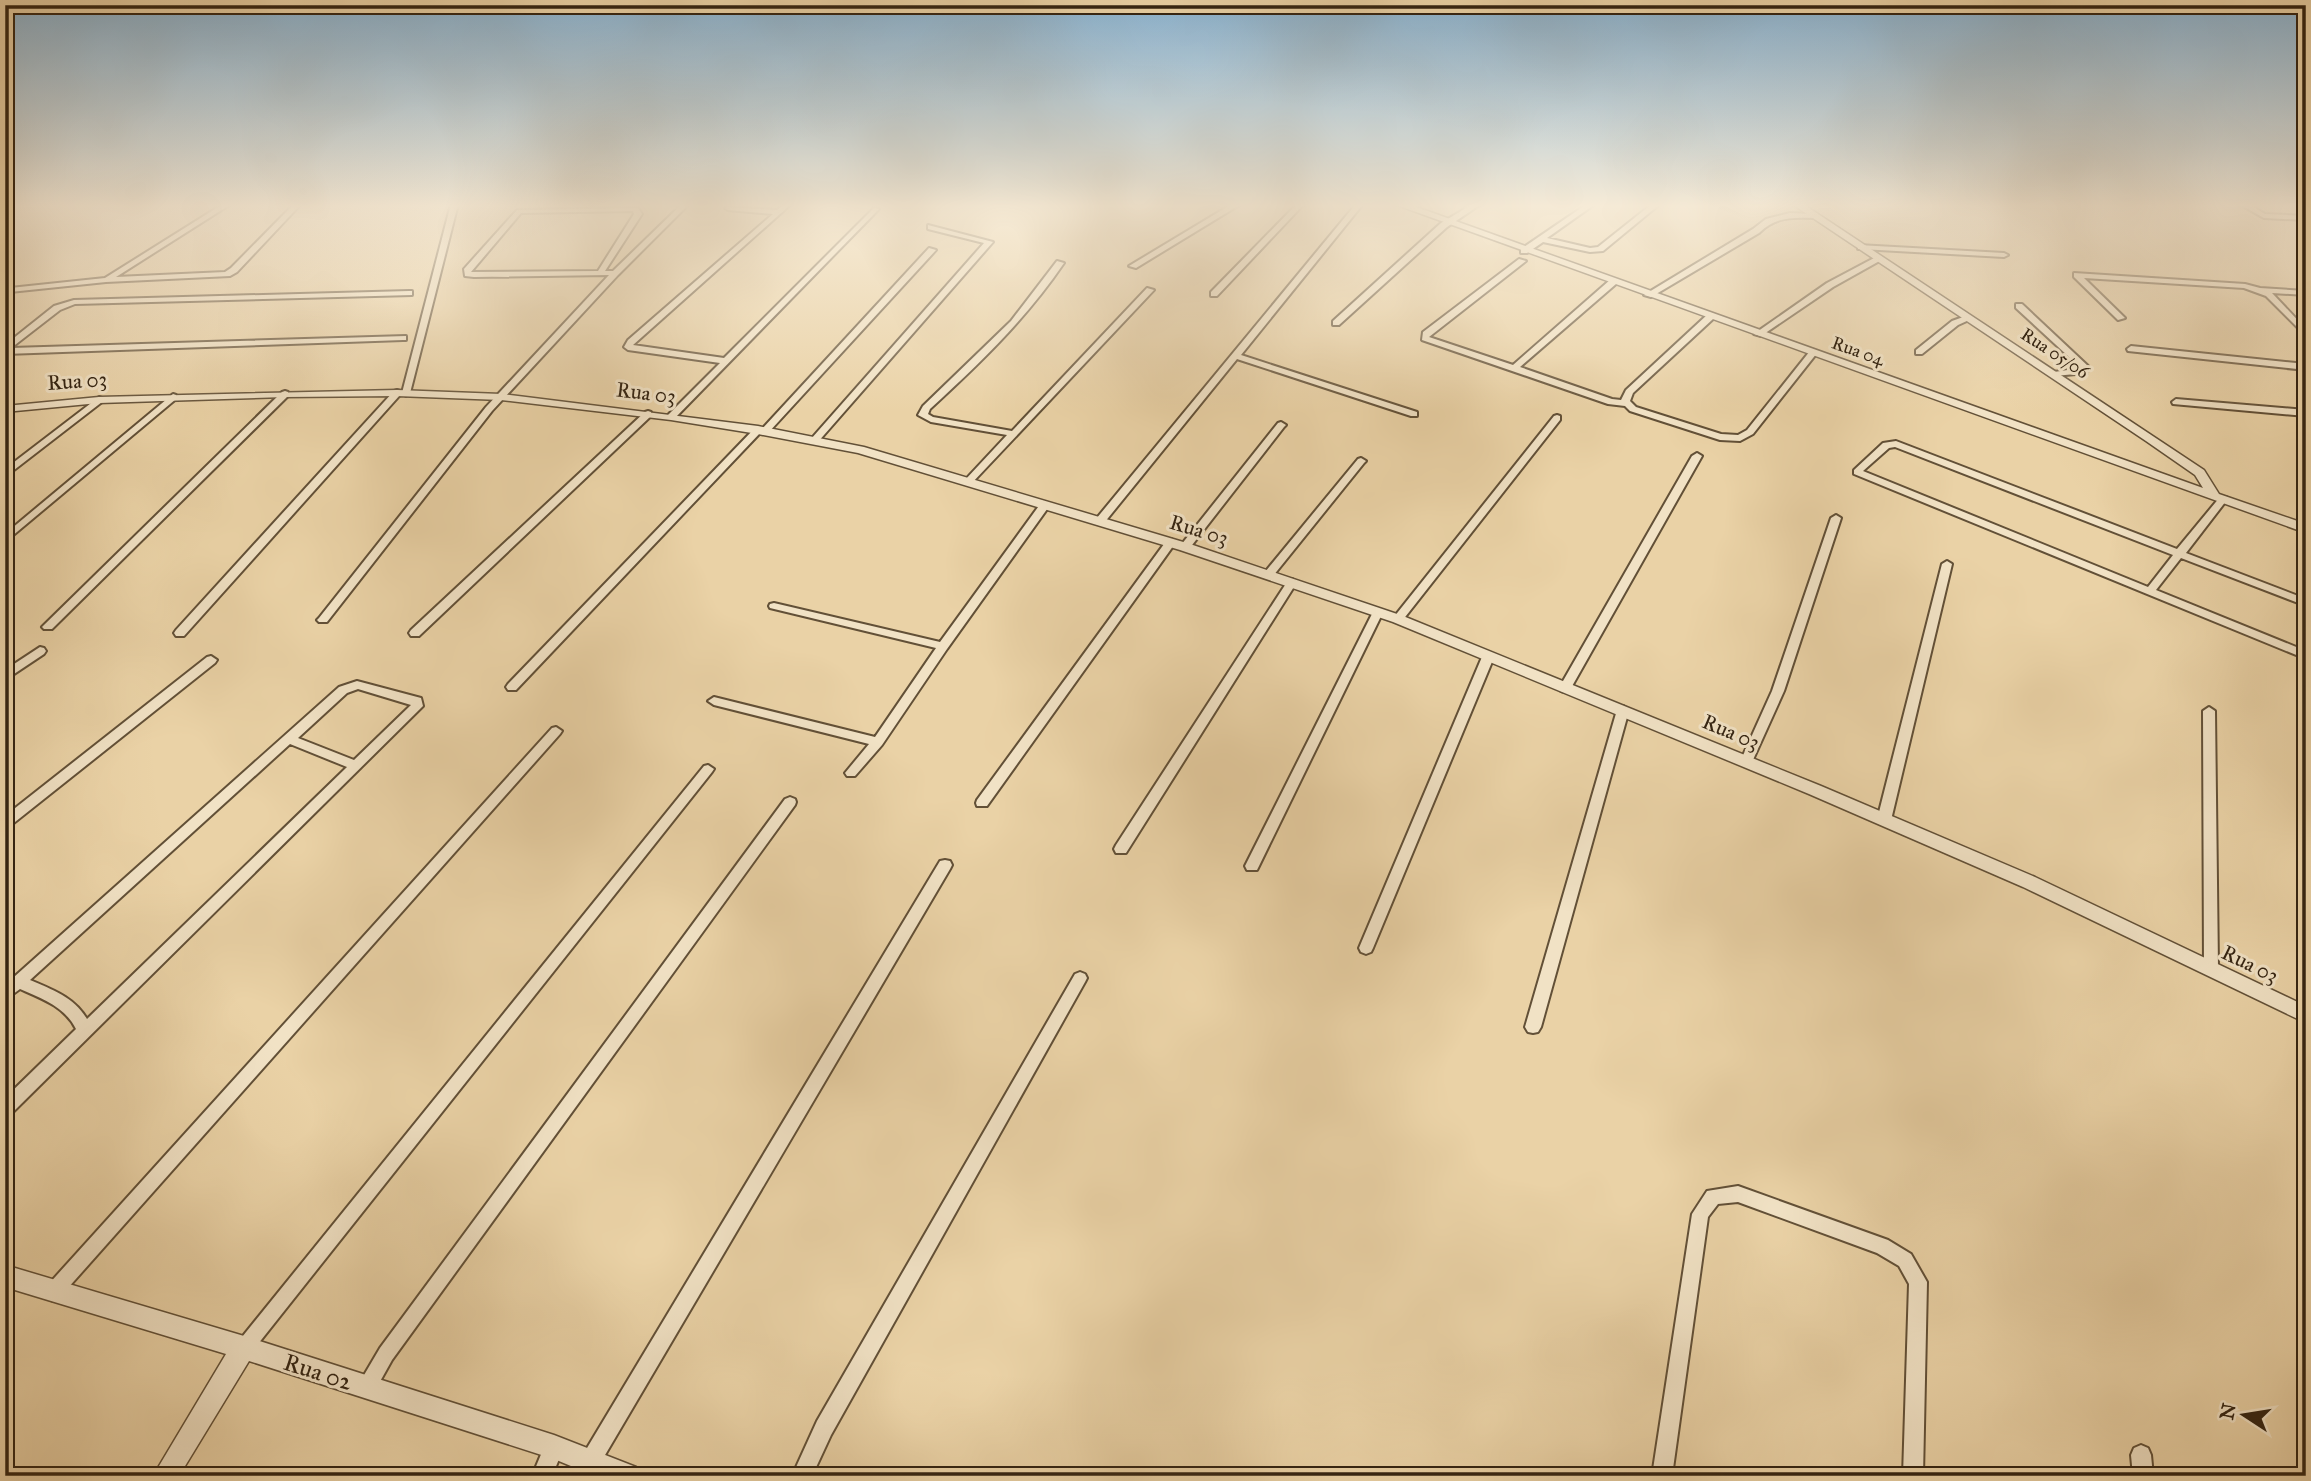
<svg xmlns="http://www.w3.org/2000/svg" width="2311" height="1481" font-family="'IM FELL Great Primer',serif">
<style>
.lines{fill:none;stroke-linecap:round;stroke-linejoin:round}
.minor-casing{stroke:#625037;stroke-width:4}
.tertiary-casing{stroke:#625037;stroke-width:3}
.minor{fill:#f1e2c5;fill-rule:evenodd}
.tertiary{fill:#f1e2c5;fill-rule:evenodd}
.labels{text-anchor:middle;stroke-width:6;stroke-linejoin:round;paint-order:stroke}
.far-street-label{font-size:18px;fill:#342412;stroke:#f1e2c5}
.street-label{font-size:21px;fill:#342412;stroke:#f1e2c5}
.near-street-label{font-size:24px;fill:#342412;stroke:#f1e2c5}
</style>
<rect width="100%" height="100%" fill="#ead2a6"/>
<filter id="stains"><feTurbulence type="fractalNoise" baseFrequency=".00286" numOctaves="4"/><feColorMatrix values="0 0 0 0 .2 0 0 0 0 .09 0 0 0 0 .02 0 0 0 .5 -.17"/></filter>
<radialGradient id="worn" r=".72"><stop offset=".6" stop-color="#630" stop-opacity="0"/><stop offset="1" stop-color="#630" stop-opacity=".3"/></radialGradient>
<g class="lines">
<defs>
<path id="minor" d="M223 204H231L116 277 225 272 231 268 294 204H301L237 272 230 276 106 282 10 292 6 290 10 288 105 278Z
M451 204H458L410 393 406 396 402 393Z
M682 204H689L618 275 492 411 327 622H319L317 620 319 618 486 407 609 275 474 277 465 276 464 269 517 210 638 208 642 214 605 271H613ZM633 211 634 214 598 271 471 272 521 213Z
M784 204 790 205 633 345 724 358 874 208 879 209 674 419H668V415L720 363 628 350 624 347 628 340 773 214 728 210 725 208 726 207 777 210Z
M1232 204H1241L1136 268 1129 266Z
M1297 204H1304L1217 296H1211V292Z
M1356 204H1363L1241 355 1417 412V416H1411L1237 359 1104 523H1096V519Z
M1473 204H1481L1447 227 1339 325H1333V321L1441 223Z
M1587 204H1595L1547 238 1590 248 1598 247 1652 204H1660L1603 251 1590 252 1543 242 1527 253H1521V249Z
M2239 204H2248L2265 214 2306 216V220L2264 218Z
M1790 213 1814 214 1818 216 1814 218C1792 217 1775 217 1759 233L1651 297 1644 295 1753 229 1766 219Z
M928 225 993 242 817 443H811V439L984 243 928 229Z
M1858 245 2004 253 2008 255 2004 257 1861 249H1858Z
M929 248 936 250 768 433 761 432 516 690H508L506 687 508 684 755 428 762 429Z
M1876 257 1883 259 1833 287 1761 336 1754 334 1827 283Z
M1519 259 1526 261 1429 337 1513 365 1610 280H1616V284L1520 367 1612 399 1621 400 1626 390 1707 315H1713V319L1633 393 1630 401 1636 407 1721 434 1738 435 1747 430 1810 351 1817 353 1753 434 1740 441 1720 440 1630 411 1625 406 1608 404 1422 340 1423 332Z
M1057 261 1064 263C1026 319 979 364 930 409L928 414 933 417 1012 431 1147 288 1154 290 971 484H965V480L1007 435 931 422 918 415 923 406 1011 321Z
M2074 273 2245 284 2260 288 2306 291V295L2272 293 2306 329V336L2266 296 2244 288 2084 278 2125 318 2118 320 2074 277Z
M409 291H412V295L75 304 60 310 11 348 406 336V340H403L5 354V345L54 306 74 300Z
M2016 304H2022L2088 366 2087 373 2054 376V372L2081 368 2016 308Z
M1966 316H1969V320L1958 325 1922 354H1916V350L1952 321Z
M2131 346 2306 364V370L2128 351 2127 349Z
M397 390 400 391V395L184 636H176L174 633 176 630 394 391Z
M285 391 288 392V396L52 629H44L42 627 44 625 282 392Z
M173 394 176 395V399L5 542V534Z
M99 397 102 398V402L5 477V469Z
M2176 399 2306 410V416L2173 404 2172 402Z
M648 411 651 412V416L419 636H411L409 633 411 630 645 412Z
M1557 415 1560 416V420L1402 621H1394L1392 619 1394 617 1554 416Z
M1281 422 1286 425 1284 427 1189 549H1181V545L1278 423Z
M1896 441 2177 549 2220 497H2226V501L2186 553 2306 599V606L2181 558 2156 590 2306 651V659L1854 474V470L1883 443ZM1895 447 2173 555 2148 587 1863 471 1889 448Z
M1697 453 1702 456 1571 688 1565 692 1561 691 1559 688 1692 456Z
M1361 458 1366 461 1364 463 1273 576H1265L1264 574 1265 572 1358 459Z
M1045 502 1050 505 947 649 882 745 855 776H847L845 773 869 744 714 705 708 701 714 697 875 737 936 648 770 608 769 606 770 604 774 603 940 642 1041 503Z
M1836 515 1841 518 1784 691 1752 762 1746 766 1742 765 1740 762 1772 691 1831 518Z
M1171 539 1176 542 987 806H977L976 803 977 800 1167 540Z
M1947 561 1952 564 1891 820 1889 823H1879L1877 820 1942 564Z
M1292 579 1297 582 1126 853H1116L1114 849 1116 845 1287 582Z
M1378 609 1383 612 1259 866 1257 870H1247L1245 866 1373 612Z
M40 647 44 648 46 651 44 654 5 680V670Z
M1488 653 1494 657 1373 948 1371 952 1366 954 1361 952 1359 948 1482 657Z
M211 656 217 660 215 663 10 826 5 828V816L207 657Z
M357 681 421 698 423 706 11 1114 5 1116V1098L76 1029C65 1007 43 999 20 989L5 1000V985L339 687ZM358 689 411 705 354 760 298 738 347 693ZM290 744 347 767 87 1019C74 997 53 990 30 980Z
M1623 706 1629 710 1541 1027 1538 1032 1533 1033 1528 1032 1525 1027 1617 710Z
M2209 707 2215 711 2218 968 2216 972 2211 974 2206 972 2204 968 2203 711Z
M556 727 562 731 560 734 59 1298 53 1301 47 1298 44 1292 47 1286 552 728Z
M708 765 714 769 712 772 250 1354 244 1357 238 1354 235 1348 238 1342 704 766Z
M790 797 795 799 796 802 795 805 392 1360 373 1394 366 1396 359 1394 357 1387 380 1348 785 799Z
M945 860 950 861 952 865 950 869 598 1467 591 1470 584 1467 581 1460 584 1453 940 861Z
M1080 972 1085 974 1087 978 1085 982 831 1435 812 1476H792L817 1421 1075 974Z
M1738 1186 1888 1240 1911 1254 1927 1282 1923 1476H1903L1909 1284 1899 1266 1877 1253 1738 1202 1718 1204 1708 1217 1672 1476H1652L1692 1214 1707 1191Z
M554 1437 561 1440 564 1447 552 1476H532L547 1440Z
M2141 1445 2148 1448 2151 1455 2153 1476H2133L2131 1455 2134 1448Z"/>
<path id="tertiary" d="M1394 204H1408L2203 488 2195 475 2146 441 1792 204H1803L2204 470 2219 494 2306 524V533Z
M397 390 501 394 758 426 864 447 1190 544 1403 616 1821 786 2035 877 2306 1006V1023L2023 887 1809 794 1393 622 1180 550 858 453 758 434 671 420 501 400 397 396 285 397 99 403 5 412V406L99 397Z
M5 1265 244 1336 554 1435 636 1467 639 1476H595L554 1459 249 1361 179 1476H153L226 1354 5 1287Z"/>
</defs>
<use href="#minor" class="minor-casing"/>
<use href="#tertiary" class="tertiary-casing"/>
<use href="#minor" class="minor"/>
<use href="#tertiary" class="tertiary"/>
</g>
<linearGradient id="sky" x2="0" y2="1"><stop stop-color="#8ab4d3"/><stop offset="0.5" stop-color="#f6ebd7"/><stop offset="1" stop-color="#f6ebd7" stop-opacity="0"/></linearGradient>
<rect width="2311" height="412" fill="url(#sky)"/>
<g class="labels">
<g class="far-street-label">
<text transform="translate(1858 351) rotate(20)" y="6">Rua 04</text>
<text transform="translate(2055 353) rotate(33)" y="6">Rua 05/06</text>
</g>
<g class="street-label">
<text transform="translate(77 381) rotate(-4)" y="7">Rua 03</text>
<text transform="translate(646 393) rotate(7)" y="7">Rua 03</text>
<text transform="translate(1199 530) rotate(17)" y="7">Rua 03</text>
<text transform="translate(1731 732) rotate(23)" y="7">Rua 03</text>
<text transform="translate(2250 964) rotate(26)" y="7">Rua 03</text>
</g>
<g class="near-street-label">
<text transform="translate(318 1372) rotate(18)" y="8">Rua 02</text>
</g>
</g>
<rect width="2311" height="1481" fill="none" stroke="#ead2a6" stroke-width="28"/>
<rect x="7" y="7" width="2297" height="1467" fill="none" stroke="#342412" stroke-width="3.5"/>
<rect x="14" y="14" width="2283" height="1453" fill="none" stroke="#342412" stroke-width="2"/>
<g transform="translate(2244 1415) rotate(282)" stroke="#f1e2c5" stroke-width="5" paint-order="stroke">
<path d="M0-5L12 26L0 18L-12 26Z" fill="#342412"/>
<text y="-10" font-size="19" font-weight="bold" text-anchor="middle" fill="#342412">N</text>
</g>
<rect width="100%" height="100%" filter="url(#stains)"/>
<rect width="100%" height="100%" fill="url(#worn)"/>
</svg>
